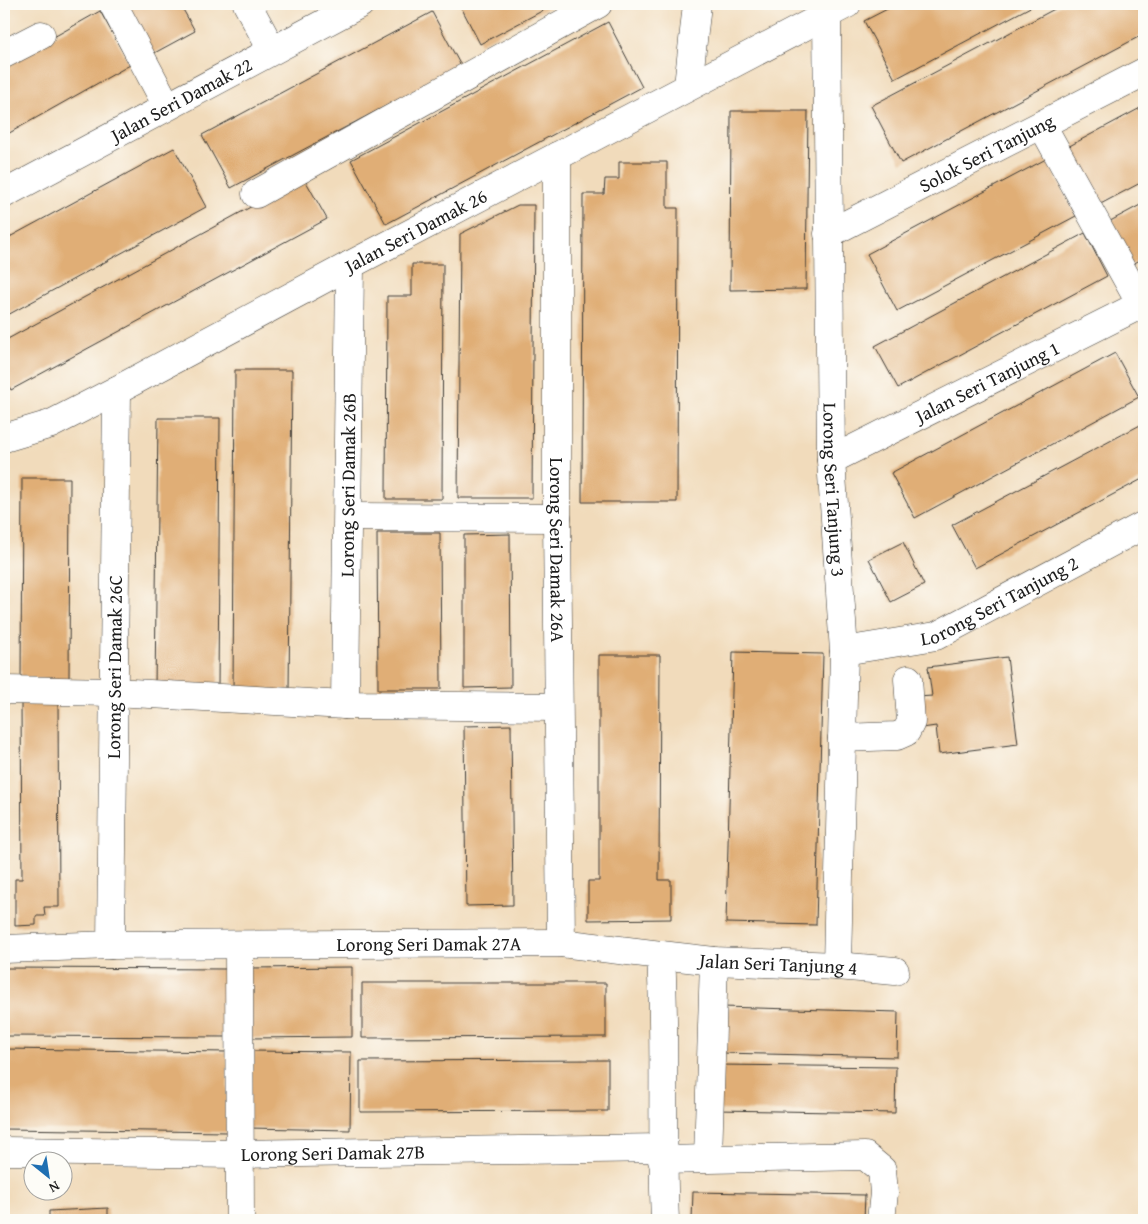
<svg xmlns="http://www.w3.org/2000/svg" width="1148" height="1224" font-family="'Gentium Book Plus',serif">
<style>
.building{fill:#e0ae76}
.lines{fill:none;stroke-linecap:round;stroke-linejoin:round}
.minor-casing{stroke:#3c3934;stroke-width:29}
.minor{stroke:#fff;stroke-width:28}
.labels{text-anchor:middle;stroke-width:4;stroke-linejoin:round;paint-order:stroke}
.street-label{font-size:19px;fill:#1c1c1c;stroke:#fdfcf7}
</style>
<rect width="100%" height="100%" fill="#fdfcf7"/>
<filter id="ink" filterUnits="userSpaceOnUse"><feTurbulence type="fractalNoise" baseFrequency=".02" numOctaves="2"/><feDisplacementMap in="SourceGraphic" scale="10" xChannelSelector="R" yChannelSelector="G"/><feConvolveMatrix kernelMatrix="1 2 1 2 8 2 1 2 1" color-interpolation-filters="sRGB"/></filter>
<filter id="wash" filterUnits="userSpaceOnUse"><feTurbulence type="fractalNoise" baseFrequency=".0096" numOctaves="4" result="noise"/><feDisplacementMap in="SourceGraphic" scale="20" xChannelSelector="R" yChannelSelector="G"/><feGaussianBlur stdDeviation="1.12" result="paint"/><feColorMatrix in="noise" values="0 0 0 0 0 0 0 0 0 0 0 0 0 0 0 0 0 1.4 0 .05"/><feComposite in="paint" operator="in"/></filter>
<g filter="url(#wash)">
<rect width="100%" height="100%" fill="#f1dbbb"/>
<g id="blocks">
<path class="building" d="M118 4H180L195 31 147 57Z
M463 4H555L480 44 460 5Z
M897 4H1036L895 79 864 21Z
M1064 4H1144V34L901 163 871 106Z
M100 11 130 65 4 136V65Z
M432 12 461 66 231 188 202 135Z
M608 22 642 87 386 224 351 160Z
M1144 106V181L1093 208 1062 150Z
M731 111H808L806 289 730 290Z
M174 148 206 207 4 317V240Z
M1046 159 1076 216 897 311 867 254Z
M619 162H667V208H678L677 502H582L583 194H604L605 179H619Z
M304 178 327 219 11 390 4 377V341Z
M1144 203V258L1121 270 1099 227Z
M518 205H534L532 498H458L460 234Z
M1085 233 1107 276 898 388 875 346Z
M412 264H443L442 499H386L387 296H412Z
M1115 353 1139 397 915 518 891 473Z
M235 370H292L289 692H233Z
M158 418H220L218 689H155Z
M1144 423V478L975 568 952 525Z
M22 478H70L69 679H21Z
M377 533H440L441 689H378Z
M510 534 511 687 464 688V535Z
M903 542 924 585 891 602 869 559Z
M733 652 823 654 816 925 726 923Z
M599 655H660L659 880H671V919L588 920V881H599Z
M1007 657 1018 744 939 754 936 726 922 728 918 697 932 696 928 667Z
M58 700 59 907H44L45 916H36V925L15 926V879H22L21 701Z
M511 725 513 905 466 906 464 726Z
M352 967V1037L249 1038 248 968Z
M4 968 228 969V1037L4 1036Z
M362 983H606V1037L362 1038Z
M722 1007 898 1012 897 1057 721 1053Z
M4 1049 228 1052 227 1132 4 1129Z
M249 1051 351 1052 350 1130 248 1128Z
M608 1060V1111L360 1112V1061Z
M718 1065 896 1067 895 1113 717 1110Z
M693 1192 865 1195 864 1220H692Z
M108 1208V1220H49V1211Z"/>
</g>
</g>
<g filter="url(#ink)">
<use href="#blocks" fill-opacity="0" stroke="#3c3934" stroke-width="1"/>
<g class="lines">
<defs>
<g id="minor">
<path d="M113 4 167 106"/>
<path d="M247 4 272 50"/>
<path id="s1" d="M827 14 831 460 844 651 837 966"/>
<path d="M4 54 41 35"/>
<path d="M688 86 697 4"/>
<path d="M1042 125 1144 310"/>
<path id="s2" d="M557 156V518L561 943"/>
<path id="s3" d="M4 194 360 4"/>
<path d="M256 194 598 4"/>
<path id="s4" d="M828 234 1144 72"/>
<path id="s5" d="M4 438 51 424 117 390 350 265 847 4"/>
<path id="s6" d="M831 460 1144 303"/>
<path d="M348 517 557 518"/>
<path id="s7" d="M844 651 936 636 1144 525"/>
<path d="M4 690 114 692 345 705 558 707"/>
<path id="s8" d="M345 705 350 265"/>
<path d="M842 738 897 736 906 732 911 722 908 679"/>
<path id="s9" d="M111 945 117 390"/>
<path d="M239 945 240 1220"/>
<path id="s10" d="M4 949 111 945 561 943 661 955C666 1043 661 1132 665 1220"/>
<path id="s11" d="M661 955 714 961 837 966 895 971"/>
<path id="s12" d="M4 1151 239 1154 663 1148"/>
<path d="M708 1158 714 961"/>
<path d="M662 1160 865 1156 882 1170 884 1193 881 1220"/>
</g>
</defs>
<use href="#minor" class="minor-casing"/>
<use href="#minor" class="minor"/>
</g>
</g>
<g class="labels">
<g class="street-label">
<text dy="7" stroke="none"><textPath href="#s3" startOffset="201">Jalan Seri Damak 22</textPath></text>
<text dy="7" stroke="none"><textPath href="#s4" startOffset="178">Solok Seri Tanjung</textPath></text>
<text dy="7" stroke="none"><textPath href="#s5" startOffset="462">Jalan Seri Damak 26</textPath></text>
<text dy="7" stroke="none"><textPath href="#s6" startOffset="175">Jalan Seri Tanjung 1</textPath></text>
<text dy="7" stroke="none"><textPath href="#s8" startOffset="220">Lorong Seri Damak 26B</textPath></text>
<text dy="7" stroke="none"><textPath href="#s1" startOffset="476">Lorong Seri Tanjung 3</textPath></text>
<text dy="7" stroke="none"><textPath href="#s2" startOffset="394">Lorong Seri Damak 26A</textPath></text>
<text dy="7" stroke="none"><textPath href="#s7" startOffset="165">Lorong Seri Tanjung 2</textPath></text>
<text dy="7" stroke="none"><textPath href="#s9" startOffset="278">Lorong Seri Damak 26C</textPath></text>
<text dy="7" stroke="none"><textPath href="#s10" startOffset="425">Lorong Seri Damak 27A</textPath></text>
<text dy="7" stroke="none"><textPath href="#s11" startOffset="118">Jalan Seri Tanjung 4</textPath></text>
<text dy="7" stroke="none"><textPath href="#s12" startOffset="329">Lorong Seri Damak 27B</textPath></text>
</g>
</g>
<rect width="1148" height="1224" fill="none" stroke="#fdfcf7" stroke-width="20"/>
<g transform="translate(48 1176) rotate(150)"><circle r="24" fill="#fdfcf7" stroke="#a3a29f"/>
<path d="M0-4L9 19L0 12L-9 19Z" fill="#1f6fb2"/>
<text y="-8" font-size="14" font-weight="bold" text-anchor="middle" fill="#1c1c1c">N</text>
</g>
</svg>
